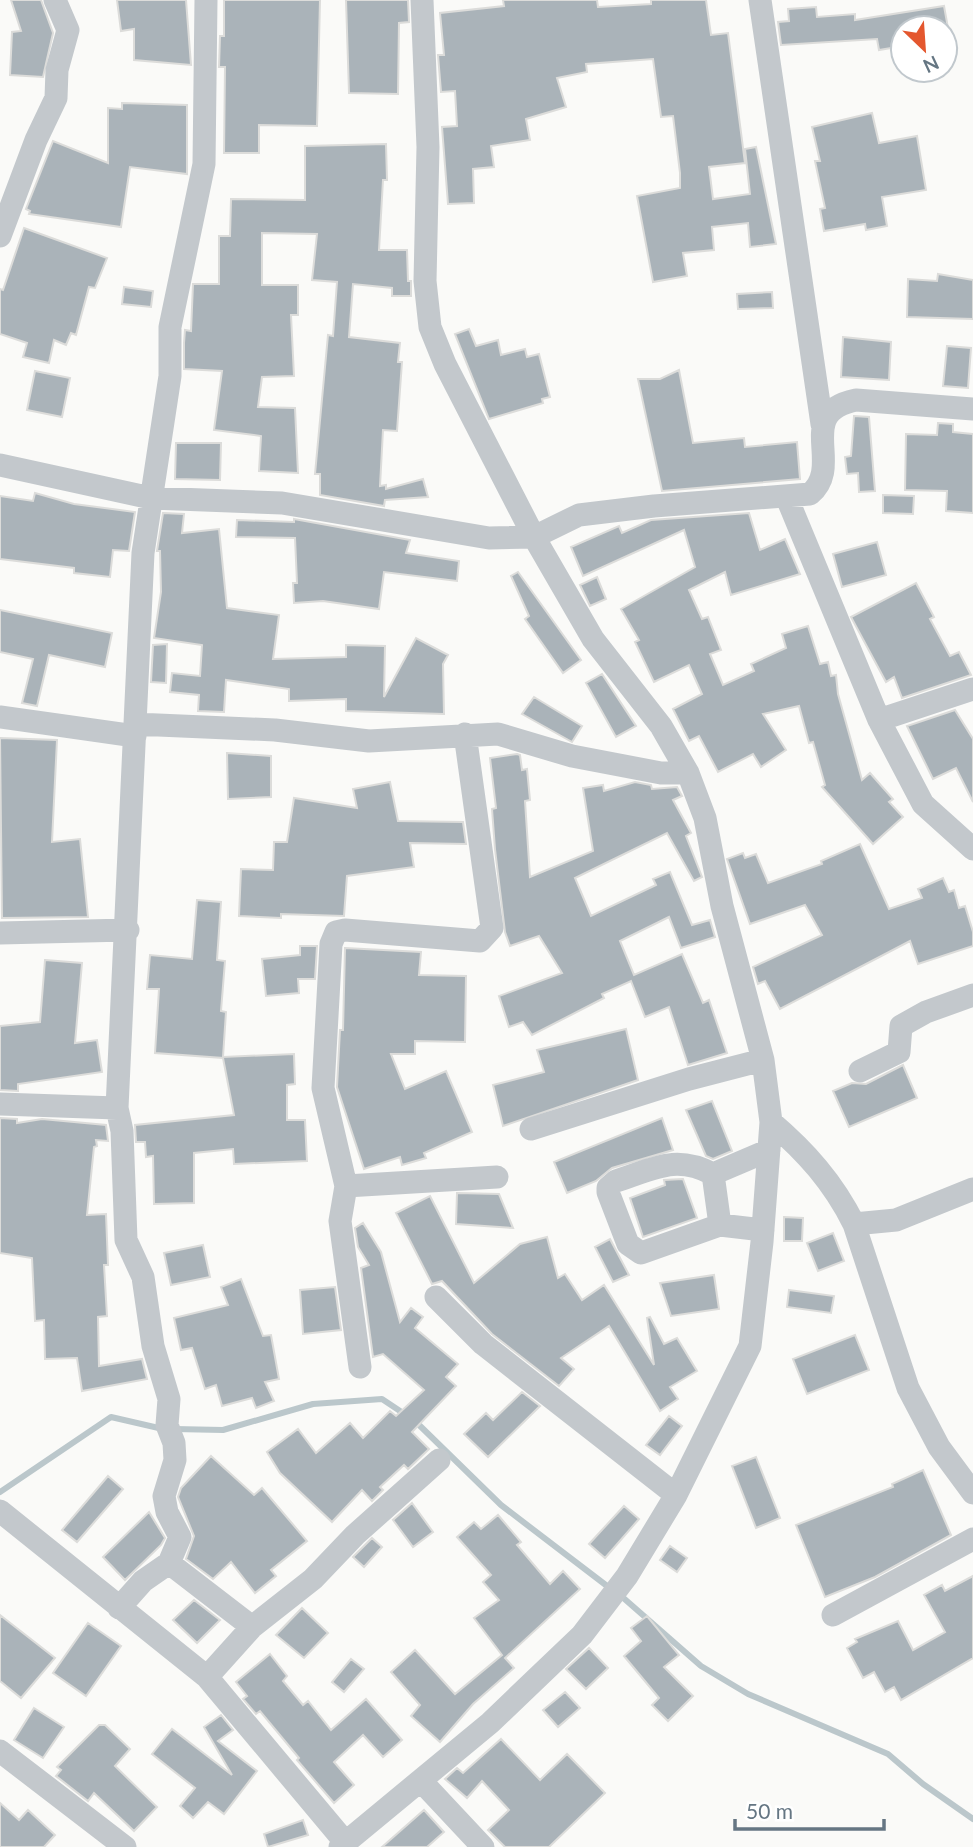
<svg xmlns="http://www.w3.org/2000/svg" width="973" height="1847" font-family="Lato,sans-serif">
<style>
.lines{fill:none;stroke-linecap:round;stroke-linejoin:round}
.stream{stroke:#bbc7cb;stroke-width:6}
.building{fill:#aab3b9;stroke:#dcdcda;stroke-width:2}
.minor{stroke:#c3c8cc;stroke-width:23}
</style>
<rect width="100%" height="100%" fill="#fafaf8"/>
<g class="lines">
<path class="stream" d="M415 1421 501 1505 611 1589
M174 1429 223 1430 313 1404 382 1399 406 1415
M0 1492 111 1417 163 1429
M620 1595 701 1666 748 1694 888 1754 923 1784 973 1819"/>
</g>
<path class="building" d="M11 0H41L53 33 43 77 10 75 12 32 21 31Z
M117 0H186L191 65 134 60V29L121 31Z
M224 0H320L317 126 259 125V153H224L225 67H219L220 36H224Z
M346 0H408L409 22 399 23 398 94 349 93Z
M503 0H597L598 7 651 4V0H706L711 35 728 33 745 163 709 167 713 199 750 194 745 149 756 147 776 244 750 247 748 223 712 227 714 250 683 253 687 276 653 282 637 196 680 188V173L673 116 661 117 653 59 586 64 587 72 557 78 566 107 526 119 530 140 491 146 494 167 473 169 474 203 448 204 442 127 457 126 455 91 441 92 438 55H444L440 13 504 6Z
M944 6 948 28H903V46L879 50 877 39 781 45 778 22 789 21 788 9 816 7 817 17 855 14V20Z
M122 103 187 105V174L130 167 121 227 29 214 30 211 26 209 53 141 108 163V108L122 109Z
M872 113 879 143 917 136 926 190 882 197 887 226 866 230 865 224 824 231 820 209 825 208 815 161H820L812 127Z
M386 144 387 180H383L379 250H407L408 281H411V296H392V288L353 284 349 337 400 343 398 362H402L397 431 383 430 380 486 386 485V489L423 479 428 497 385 500 384 506 320 495V474H315L328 335 333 336 337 282 312 280 317 234 262 233V285H298V315H291L294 376 262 377 258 407 295 408 298 473 259 471 261 436 214 430 222 371 184 369V343L185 330 191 331 193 284H219V236H230L231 199 305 200V146Z
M24 228 107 258 95 288 89 287 76 335 71 333 66 345 54 340 49 363 23 357 27 343 0 334V289L3 290Z
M938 274 973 280V319L907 317 908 279 937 281Z
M124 287 153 291 151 307 122 304Z
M772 292 773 308 738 309 737 294Z
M469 329 476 346 498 340 501 355 525 349 527 357 539 354 550 397 542 399 543 403 489 419 455 334Z
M843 337 891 342 889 380 841 377Z
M947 346 971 348 968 388 943 386Z
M679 370 693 443 744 438 745 447 797 442 800 479 662 491 638 379H660Z
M35 371 70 378 62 417 27 410Z
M854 416 869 417 875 491 859 492 858 473 847 474 845 457 851 456Z
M938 423 953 424V432L973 434V513L946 511 947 491 905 490 906 434 937 435Z
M176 443H221L220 480 175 479Z
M35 493 74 504 135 512 129 551 113 550 110 577 74 573V568L0 559V496L33 501Z
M883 495 914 496 913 514 883 513Z
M163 513 184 514 182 533 219 529 227 608 279 615 273 659 346 657V645L385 646 384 697 416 638 448 655 443 664 444 714 346 711V699L289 701V689L226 680 224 712 198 711 199 695 170 692 172 673 200 676 202 645 154 638 161 592 160 551H157Z
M749 513 760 550 785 539 800 574 731 595 725 572 689 590 702 619 708 617 721 650 710 654 723 685 754 671 751 664 786 648 782 634 808 626 820 664 828 662 831 676 836 675 838 694 862 780 870 773 893 799 889 802 903 817 873 844 822 787 825 785 813 742 809 743 799 706 763 714 786 750 761 767 753 754 718 772 699 736 689 741 673 709 702 694 689 665 654 682 635 642 639 640 621 609 695 567 684 530 583 576 571 547 619 526 622 533 651 520Z
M294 519 410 540 406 553 459 561 457 581 384 572 379 609 323 601 294 603 293 583H297L295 538 236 537 237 520 294 522Z
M877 542 886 575 842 587 833 554Z
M518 572 581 660 563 673 525 619 529 616 511 576Z
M597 577 606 599 590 606 580 585Z
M916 583 934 617 930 619 950 656 959 652 971 675 902 698 894 677 886 682 851 617Z
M0 610 112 633 105 667 49 655 37 706 22 703 33 659 0 652Z
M167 644 166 683 151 682 153 645Z
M602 674 636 726 616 737 586 683Z
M534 697 582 726 572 742 522 714Z
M955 710 973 739V802L956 768 933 779 907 726Z
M0 738 57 740 52 842 80 839 88 917 2 918Z
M227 753 271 756V797L228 799Z
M517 754 520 755 522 770 527 769 530 800 525 801 530 877 593 851 583 788 603 785 604 791 635 782 651 785 652 789 677 787 682 796 673 800 691 833 686 836 702 877 694 881 667 833 575 878 591 916 656 885 653 879 670 872 692 925 710 920 715 937 681 948 669 917 620 941 634 975 682 954 703 1003 709 1000 727 1053 688 1065 669 1007 645 1017 631 981 602 994 604 998 532 1035 523 1022 509 1027 499 996 562 973 539 936 510 946 505 932 495 849 492 809 496 808 490 758Z
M390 782 398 821 463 822 466 844 410 843 414 867 347 876 344 916 281 914V918L239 916 241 869 273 870 274 842H287L294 798 357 808 353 789Z
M860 844 889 909 922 898 918 889 943 878 949 892 954 890 959 908 965 906 973 932V946L918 964 910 941 780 1009 765 981 758 984 753 967 822 935 805 905 750 924 727 859 743 853 745 858 756 854 768 883 822 864 821 861Z
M197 900 221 902 217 960 225 961 221 1011 226 1012 223 1057 294 1054 295 1084 287 1085V1120H305L307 1161 234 1164 233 1149 194 1153V1203L154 1204 153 1156 146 1157 145 1142H136L135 1125 234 1115 223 1058 155 1053 159 989H147L150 955 192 959Z
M300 946H317L315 979H298L299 993 266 996 262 959 300 955Z
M345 948 421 952 419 975 466 976 465 1042 415 1041V1054H391L405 1089 446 1071 472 1132 424 1153 426 1158 402 1165 400 1157 364 1169 337 1087 340 1030H343Z
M45 960 82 963 75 1043 97 1040 102 1072 18 1084V1091L0 1090V1026L40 1022Z
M626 1029 638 1080 503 1126 493 1085 544 1072 537 1050Z
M903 1065 917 1098 849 1127 833 1091 852 1083 866 1084Z
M712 1101 732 1151 713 1159 706 1156 686 1110Z
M0 1118 17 1119V1123L42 1119 106 1125 108 1141 96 1140 97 1146 94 1147 87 1215 106 1214 108 1265H104L107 1316 98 1317 99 1366 142 1359 147 1379 82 1391 77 1358 45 1359 44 1320 35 1321 32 1258 0 1253Z
M662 1118 673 1150 612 1168 596 1181 567 1193 554 1162Z
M683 1179 697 1218 643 1237 630 1198 665 1185 664 1180Z
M457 1193 499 1194 513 1228 456 1224Z
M430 1196 474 1283 520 1244 547 1237 558 1278 565 1274 582 1300 604 1285 654 1365 647 1318 650 1317 664 1344 677 1338 697 1371 670 1387 678 1399 660 1411 609 1326 561 1358 574 1369 559 1386 492 1334 442 1281 432 1284 396 1213Z
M784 1217 803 1218 802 1241H784Z
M363 1223 381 1252 400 1322 411 1308 423 1317 415 1328 458 1364 446 1377 456 1386 412 1432 429 1449 408 1469 404 1465 380 1487 383 1490 372 1501 362 1490 332 1522 280 1473 267 1452 298 1429 316 1453 350 1423 363 1438 390 1411 396 1416 424 1390 383 1354 373 1357 361 1268 369 1265 358 1247 355 1228Z
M833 1233 844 1261 818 1271 807 1243Z
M610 1239 629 1275 613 1282 595 1247Z
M203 1245 210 1277 171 1285 164 1253Z
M714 1275 719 1309 671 1316 660 1283Z
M241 1279 263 1336 271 1335 279 1379 265 1382 274 1401 256 1408 252 1398 222 1406 216 1385 205 1389 192 1348 181 1350 174 1318 228 1305 221 1287Z
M335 1287 341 1330 303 1334 300 1290Z
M789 1290 834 1296 831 1313 787 1307Z
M855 1335 869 1370 807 1394 793 1359Z
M522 1392 540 1406 488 1457 464 1434 486 1413 493 1420Z
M669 1416 682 1426 660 1455 646 1445Z
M211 1456 254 1495 262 1488 307 1541 271 1570 276 1576 255 1593 231 1562 213 1579 186 1559 194 1536 178 1497 181 1488Z
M756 1457 780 1518 756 1528 732 1466Z
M923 1470 951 1535 875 1577 825 1597 796 1525 893 1487 892 1484Z
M108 1476 123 1489 77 1542 62 1530Z
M412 1503 433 1532 413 1547 393 1520Z
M624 1506 639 1519 605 1558 589 1544Z
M149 1512 165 1538 161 1545 125 1580 103 1557Z
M498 1515 521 1542 517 1545 550 1584 563 1571 580 1589 505 1658 514 1668 473 1704 440 1742 411 1716 420 1705 391 1672 415 1650 455 1694 502 1655 474 1618 499 1600 483 1582 491 1575 457 1537 474 1522 481 1529Z
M372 1538 382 1547 364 1567 353 1557Z
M670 1546 687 1558 677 1572 660 1560Z
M973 1576V1658L901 1700 894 1687 885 1692 874 1672 863 1678 847 1648 857 1642 855 1639 898 1621 913 1650 945 1632 924 1595 942 1585 945 1591Z
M194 1600 220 1620 197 1643 173 1620Z
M302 1608 328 1633 304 1658 276 1635Z
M0 1615 55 1658 21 1698 0 1681Z
M647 1616 679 1655 664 1667 693 1696 668 1721 652 1705 659 1698 624 1656 641 1641 631 1628Z
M88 1623 121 1646 86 1696 53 1673Z
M589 1648 608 1668 586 1689 566 1669Z
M270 1654 287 1676 283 1681 303 1705 308 1701 331 1730 366 1699 402 1740 383 1757 363 1735 334 1762 354 1785 334 1803 297 1760 299 1758 260 1711 256 1714 243 1699 247 1696 236 1682Z
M351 1659 364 1669 344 1692 332 1682Z
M565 1692 580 1708 558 1727 543 1710Z
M34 1708 64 1727 43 1758 14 1740Z
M221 1715 233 1730 218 1741 257 1771 224 1814 208 1802 193 1818 180 1806 195 1788 152 1754 172 1729 232 1775 204 1727Z
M99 1725H105L130 1749 115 1766 157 1807 134 1831 94 1793 88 1801 56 1776 61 1770 57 1767Z
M501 1739 540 1780 567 1754 605 1793 549 1847H505L488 1830 509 1810 482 1781 467 1798 445 1779 457 1768 463 1773Z
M0 1803 19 1820 28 1810 55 1835 44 1847H0Z
M424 1810 444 1832 427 1847H382Z
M303 1820 308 1835 268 1847 264 1834Z"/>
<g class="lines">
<path class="minor" d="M760 0 822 424
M0 236 36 140 56 98 57 70 68 30 55 0
M0 465 151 498 282 503 489 538 534 537 579 515 654 506 810 494C845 465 793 413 856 400L973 409
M787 498 879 720 923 804 973 849
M0 717 135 736
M879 720 973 689
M135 724 275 730 369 741 498 734 572 756 661 773H688
M0 933 128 930
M860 1071 899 1052 901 1026 926 1012 973 995
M0 1104 117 1108
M771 1122C806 1152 833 1182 854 1224L908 1388 939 1447 973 1493
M531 1129 689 1079 763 1060
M713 1174C675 1154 654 1169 616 1181L608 1188V1192L628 1244 641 1253 720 1225
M346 1186 497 1177
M854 1224 896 1220 973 1189
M763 1230 720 1225 713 1174 769 1150
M436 1297 483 1344 676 1495
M360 1367 340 1221 346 1186 323 1088 331 944 336 932 345 930 480 941 492 928 465 734
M0 1511 207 1677 345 1842
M169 1563 252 1627
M119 1608 143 1581 169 1563 180 1537 167 1512 164 1496 175 1460 174 1443 167 1425 169 1399 153 1346 143 1277 126 1240 122 1131 117 1108 143 553 170 376V327L204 164 206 0
M833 1615 973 1539
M207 1677 252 1627 313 1579 355 1535 439 1460
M0 1751 125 1847
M422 1782 483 1847
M340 1847 490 1723 582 1635 627 1576 676 1495 750 1346 762 1242 771 1122 763 1060 722 906 705 818 688 773 661 726 593 639 534 537 445 364 430 327 425 281 428 147 422 0"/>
</g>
<g transform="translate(924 49) rotate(155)"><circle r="33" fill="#ffffff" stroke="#c1c8cd" stroke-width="2"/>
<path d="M0-5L12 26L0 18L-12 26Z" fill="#e4572e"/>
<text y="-10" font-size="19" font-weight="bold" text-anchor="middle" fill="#657683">N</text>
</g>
<path d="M735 1819v10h149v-10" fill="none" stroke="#657683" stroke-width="3.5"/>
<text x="746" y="1819" font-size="21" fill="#657683" stroke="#ffffff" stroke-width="5" paint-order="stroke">50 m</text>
</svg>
